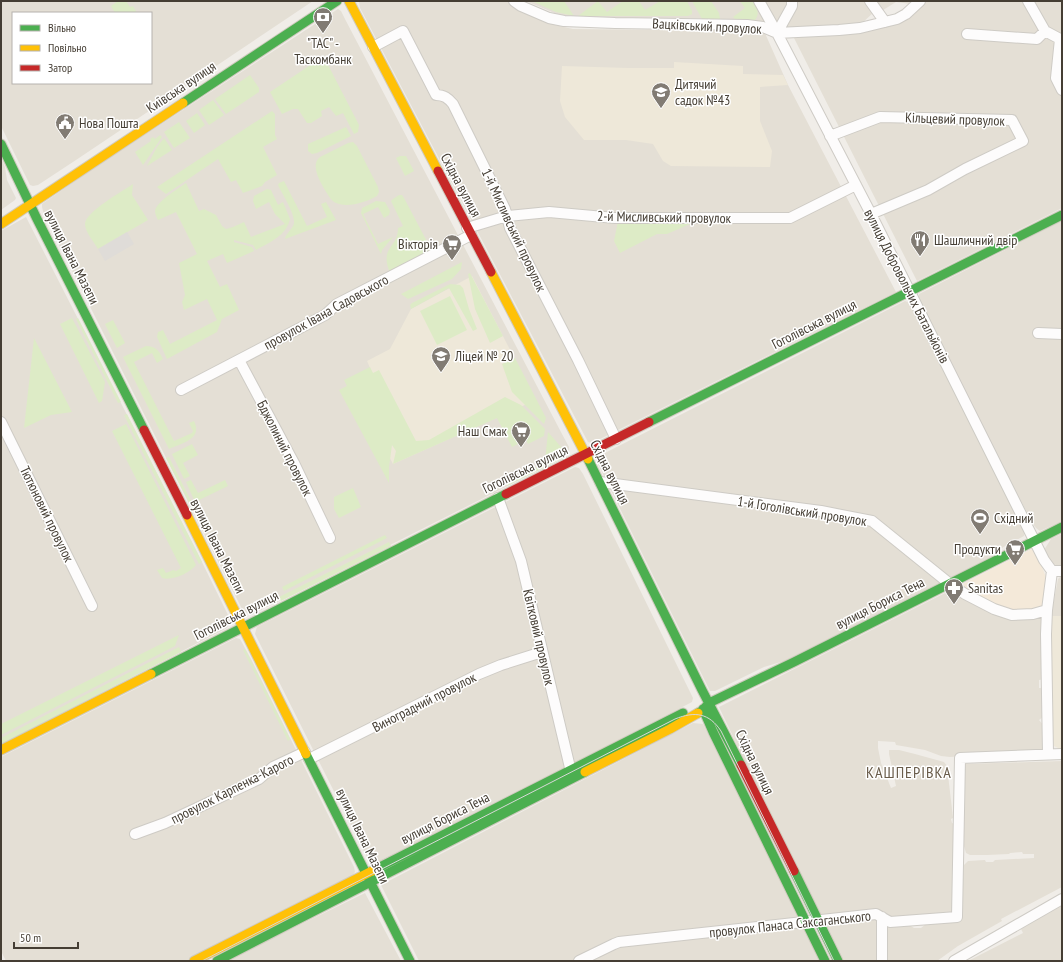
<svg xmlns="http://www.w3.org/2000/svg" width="1063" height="962" font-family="'PT Sans Narrow',sans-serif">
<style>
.residential{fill:#e4dfd5;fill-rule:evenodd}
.commercial{fill:#f4e9d9}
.education{fill:#eee8d9}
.green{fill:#ddebc6}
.parking{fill:#dfdcd8}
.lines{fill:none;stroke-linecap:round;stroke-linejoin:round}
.street-casing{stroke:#cecbc5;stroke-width:12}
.fast-casing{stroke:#cfcabe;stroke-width:11}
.slow-casing{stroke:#cfcabe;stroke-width:11}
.jam-casing{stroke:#cfcabe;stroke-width:11}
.street{stroke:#fdfcfc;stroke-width:10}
.fast{stroke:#4caf50;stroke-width:9}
.slow{stroke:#ffc107;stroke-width:9}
.jam{stroke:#c62828;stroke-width:9}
.tram{stroke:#d8d8d7;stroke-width:1}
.labels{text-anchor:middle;stroke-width:3;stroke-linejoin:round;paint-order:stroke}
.street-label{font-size:14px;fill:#453e34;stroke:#fff}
.poi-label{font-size:14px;fill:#453e34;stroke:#fff;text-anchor:start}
.quarter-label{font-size:16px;letter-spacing:1px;fill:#695c4a;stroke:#fff}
</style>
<rect width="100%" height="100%" fill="#f0ede8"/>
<path class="residential" d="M1 1H313L76 160 38 185 33 186 30 185 1 126ZM13 13H151V83H13Z
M359 1H508L516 7 555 25 573 29 764 31 788 85 896 292 592 443 588 442 360 8Z
M526 1H918L911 4 896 2 880 12 873 13 861 24 786 30 752 21 690 18 592 19 564 17Z
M923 1H1062V208L917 281 794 38V37L883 27Z
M338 9 341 11 346 21 562 434 569 447V452L567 456 251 615 244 611 241 607 44 215 42 207V204L97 166Z
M1 158 5 167 7 180 16 198 15 200 1 210Z
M26 217 197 552 229 617 230 622 227 628 1 744V231Z
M1062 221V521L1040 531 1036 528 1033 524 923 313 918 301 919 294Z
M905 301 910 303 1025 531 1024 536 998 550 994 555 784 661 764 667 715 691H710L595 458Z
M575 467 579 468 583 474 693 698 692 702 375 865H371L257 638 255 634 256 630 257 627Z
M1062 534V567L1050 563 1044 550 1051 539Z
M1062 575V616H1051L1058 579Z
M953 589 1010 617H1042L1044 679 1039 680V688H1043V717L1039 720 1044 726V749L1039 751 950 757 941 756 925 750 896 745 895 742 878 741V748L881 763 891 788 896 786 889 754V750H899L915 754 944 762 947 766 953 818 951 819 952 823 955 824 953 910 950 913 940 917 820 919 719 707Z
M236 638 240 639 251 659 354 867 355 872 352 876 186 961H6L1 951V757Z
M693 723 703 724 821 961H419L381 885Z
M1062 761V887L1001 919 1002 921 958 946 937 961H884L885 928 888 926 909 925 914 928H921L926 924 945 922 961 902 964 865 968 861 985 860 986 862H993L995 860 1034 858V854H1023L1022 852 1010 853 1009 854 987 855H970L966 853 964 846 960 797 961 766 965 764Z
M365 893 401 961H226Z
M1062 905V961H968L1023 933 1021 929Z
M868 920H876L878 925 880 961H841L823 924Z"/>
<path class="commercial" d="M1032 549 1042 567 1047 580 1044 604 1039 609 1031 611 1005 610 987 603 961 585Z"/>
<path class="education" d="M674 62 743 66V74L783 75 788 85 760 87V121L772 151 770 167 671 166 663 161 653 144 626 140H584L565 117 560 101 562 66 628 68H674Z
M472 276 536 400 393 464 349 379 370 368 367 361 390 349 411 309Z
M1051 616H1062V750L1054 746 1053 738Z"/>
<path class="green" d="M118 1H126L130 7 133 6 137 13H115L111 6Z
M534 1H564L574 16 556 12 534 2Z
M598 1 607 12 623 1H639L645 10 660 1H687L692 11V14L688 16H578Z
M692 1H711L719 13 720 19H702Z
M740 1H754C757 7 760 14 755 20H736L733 17 745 8Z
M322 58 326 61 359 125 358 132 354 134 343 113 336 116 329 107 321 111 322 116 311 123H307L298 109H293L282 114 270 92 318 60Z
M250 75 259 88V92L226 114 215 99Z
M213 100 224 115 209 125 199 110Z
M272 111 275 114V135L277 139 263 147 277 175 265 182 262 186 243 193 236 180 231 182 218 159 166 194 157 187Z
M197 113 205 125 194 133 186 121Z
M179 122 190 138 174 148 164 132Z
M346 127 351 136 317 153 312 154 308 151V144Z
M160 135 162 137 143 165 135 152 151 141 150 139 153 137 155 139Z
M164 138 172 150 147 166 157 147Z
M353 142 357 146 378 187 379 192 377 196C365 203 339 211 330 198 324 188 308 166 320 157L348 143Z
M400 156H406L414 171 405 176 396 158Z
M284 181 307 226 327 217 321 204 326 202 336 220 285 239C286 233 293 229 294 223 295 213 282 194 278 185L279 183Z
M186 183 199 211 204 209 216 215 222 226 226 229 233 227 244 222 251 237 285 224 275 214 269 202 256 209 253 201 254 196 267 189 271 190 278 205 283 202 290 219C286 236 270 242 256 250L253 245 234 240V242L252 247 254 251 227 263 223 254 207 261 220 287 227 284 239 310 222 319 217 332 167 359 157 337 158 332 163 330 170 344 217 320 207 299 184 310 182 302 185 295 179 263 197 254 176 212 158 220C157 218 155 214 155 211 156 202 179 188 186 183Z
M133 184 132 195 148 220 98 249C94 242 85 232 85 224 85 212 123 191 133 184Z
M399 195H402L404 198 432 251 390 273C379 246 398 249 398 228L403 226 391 201 393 199Z
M376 201 385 202 390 211 389 215 384 218 378 207 363 214 378 244 393 237 382 250 381 254 361 213 362 208Z
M618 221H689L690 224 667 234H657L620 253 614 241Z
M462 262 461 269 452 279 408 299 401 294Z
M470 273 503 336 490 343 475 309 468 274Z
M450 284 460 285 463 288 469 309 477 329 473 331 449 288 411 309 410 305 412 303Z
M450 296 467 330 437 345 420 311Z
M72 318 105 382 102 401 99 403 60 324Z
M78 318 121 402 118 403 76 319Z
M113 320 125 343 117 348 105 324Z
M34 338 72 412 51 415 24 428Z
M146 346C156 346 159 351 163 359L157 363 152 353 134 362 174 441 192 433 193 431 189 423 194 421C203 439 182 443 169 449L123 357Z
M515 358 546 418 544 424 512 392 502 364Z
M370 367 373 373 379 370 416 441 429 440 505 397 521 405 545 429 544 436 528 444 526 440 512 447 497 418 393 464 396 451 392 445 389 467V483L339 390 347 386 344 380Z
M127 414 197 552 202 562 199 564 124 415Z
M126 424 196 565C190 573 172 581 162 578L157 570 163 568 166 573 173 570 176 571 181 568 112 431Z
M548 432 562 448 561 452 545 461Z
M192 444 198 455 183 463 190 476 184 479 172 454Z
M562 455 563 458 507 486 506 483Z
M169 457 201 521 199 522 166 458Z
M191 480 198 493 225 480 228 486 195 502 186 482Z
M353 488 361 507 339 518 334 509V497Z
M385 535 387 538 284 591 282 587Z
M389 542 391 546 281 601 279 597Z
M179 635 175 646 1 735V724Z
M179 647 181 652 1 744V738Z
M245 649 290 739 288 741 243 650Z"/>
<path class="parking" d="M127 232 134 244 105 261 98 249Z"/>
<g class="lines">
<defs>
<path id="street" d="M514 1 521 6 549 18 564 21 615 23 747 25 763 27 777 33 839 30 860 28 897 19 906 14 920 1
M759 1 777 33 871 214 1044 560 1052 571
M870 1 885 22
M1028 1 1045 31 1060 39 1056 78 1062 90
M777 33 792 6V1
M967 34 1037 39 1045 31
M373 47 403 31 436 95C444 95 448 98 453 104L505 209 510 228 578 360 616 439
M830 136 880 117 1012 120 1023 141 965 169 928 190 871 214
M467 228 507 216 549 212 615 218H790L856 185
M1038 333 1062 334
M239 360 294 463 330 538
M181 390 325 315 337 304 471 235
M1 422 92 606
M600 482 821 511 872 521 950 584 965 594 994 609 1012 615 1033 614 1047 610 1052 571H1062
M498 498 521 561 572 776
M1047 610 1046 634 1048 754
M309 759 479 674 501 665 542 652
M135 834 165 823 259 779 273 767 305 752
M882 917V961
M579 961 614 944 619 942 876 914 890 922 957 917 960 758 1062 754
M954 961 1062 899"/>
<path id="fast" d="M183 103 337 1
M1 144 37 219 144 430
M649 422 1062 215
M588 459 702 690 741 765
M151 674 506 494
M703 709 713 732 825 961
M698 713 703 710 709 703 794 662 1062 527
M306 754 410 961
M372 871 683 713
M794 871 838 961
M217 961 585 772"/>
<path id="slow" d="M349 1 438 171
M1 224 183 103
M491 272 588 459
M187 515 306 754
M1 750 151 674
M585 772 670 729 698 713
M194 961 372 871"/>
<path id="jam" d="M438 171 491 272
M144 430 187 515
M506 494 649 422
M741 765 794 871"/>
</defs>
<use href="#street" class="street-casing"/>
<use href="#fast" class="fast-casing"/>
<use href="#slow" class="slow-casing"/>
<use href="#jam" class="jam-casing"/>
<use href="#street" class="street"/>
<use href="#fast" class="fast"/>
<use href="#slow" class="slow"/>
<use href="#jam" class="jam"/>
<path class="tram" d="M202 961 675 719C695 711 709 713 721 731L834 961"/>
</g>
<defs>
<symbol id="bank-pin" viewBox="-11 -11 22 30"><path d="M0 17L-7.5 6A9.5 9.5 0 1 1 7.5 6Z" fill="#817b73" stroke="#fff"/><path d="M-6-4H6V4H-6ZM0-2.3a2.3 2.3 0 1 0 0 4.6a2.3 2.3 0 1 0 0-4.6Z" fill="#fff"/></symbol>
<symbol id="school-pin" viewBox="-11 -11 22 30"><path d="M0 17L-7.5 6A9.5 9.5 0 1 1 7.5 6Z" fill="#817b73" stroke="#fff"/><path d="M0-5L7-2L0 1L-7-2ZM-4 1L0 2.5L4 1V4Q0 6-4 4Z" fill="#fff"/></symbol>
<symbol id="civic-pin" viewBox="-11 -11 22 30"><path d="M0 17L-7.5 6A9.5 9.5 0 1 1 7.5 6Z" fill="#817b73" stroke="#fff"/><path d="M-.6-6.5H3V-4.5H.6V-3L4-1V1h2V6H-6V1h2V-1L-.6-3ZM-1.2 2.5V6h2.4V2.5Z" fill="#fff"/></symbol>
<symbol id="restaurant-pin" viewBox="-11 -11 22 30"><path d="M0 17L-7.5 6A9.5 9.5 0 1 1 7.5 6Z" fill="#817b73" stroke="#fff"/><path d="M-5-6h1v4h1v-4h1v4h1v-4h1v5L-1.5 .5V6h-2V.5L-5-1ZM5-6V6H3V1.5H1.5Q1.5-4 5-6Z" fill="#fff"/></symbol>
<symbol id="supermarket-pin" viewBox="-11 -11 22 30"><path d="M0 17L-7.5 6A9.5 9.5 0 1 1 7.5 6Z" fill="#817b73" stroke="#fff"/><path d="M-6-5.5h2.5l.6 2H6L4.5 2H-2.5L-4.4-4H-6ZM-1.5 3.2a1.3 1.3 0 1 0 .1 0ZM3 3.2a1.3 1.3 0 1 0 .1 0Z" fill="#fff"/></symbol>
<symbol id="stadium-pin" viewBox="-11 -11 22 30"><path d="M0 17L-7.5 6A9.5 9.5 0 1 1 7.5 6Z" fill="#817b73" stroke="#fff"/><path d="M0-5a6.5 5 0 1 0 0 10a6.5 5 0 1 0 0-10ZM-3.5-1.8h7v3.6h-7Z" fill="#fff"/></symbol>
<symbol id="pharmacy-pin" viewBox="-11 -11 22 30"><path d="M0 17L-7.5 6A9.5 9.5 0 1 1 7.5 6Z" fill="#817b73" stroke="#fff"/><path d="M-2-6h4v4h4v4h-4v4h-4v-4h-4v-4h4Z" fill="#fff"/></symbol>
</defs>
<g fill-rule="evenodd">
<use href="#bank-pin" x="312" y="6" width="22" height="30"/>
<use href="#school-pin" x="650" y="81" width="22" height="30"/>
<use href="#civic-pin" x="54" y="112" width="22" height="30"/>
<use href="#restaurant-pin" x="909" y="229" width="22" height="30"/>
<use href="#supermarket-pin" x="441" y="233" width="22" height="30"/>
<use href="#school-pin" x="430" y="345" width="22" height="30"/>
<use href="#supermarket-pin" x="510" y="420" width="22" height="30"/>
<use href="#stadium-pin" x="969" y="507" width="22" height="30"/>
<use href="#supermarket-pin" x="1004" y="538" width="22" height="30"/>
<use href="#pharmacy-pin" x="943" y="577" width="22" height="30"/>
</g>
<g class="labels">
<g class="street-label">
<text transform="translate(707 26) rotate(3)" y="5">Вацківський провулок</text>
<text transform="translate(181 87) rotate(-34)" y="5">Київська вулиця</text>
<text transform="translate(955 119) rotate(2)" y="5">Кільцевий провулок</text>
<text transform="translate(461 185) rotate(62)" y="5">Східна вулиця</text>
<text transform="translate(664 217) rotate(1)" y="5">2-й Мисливський провулок</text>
<text transform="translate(514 230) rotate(65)" y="5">1-й Мисливський провулок</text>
<text transform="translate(72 257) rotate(63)" y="5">вулиця Івана Мазепи</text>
<text transform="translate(907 286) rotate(63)" y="5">вулиця Добровольчих Батальйонів</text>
<text transform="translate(326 312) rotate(-29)" y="5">провулок Івана Садовського</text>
<text transform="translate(814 324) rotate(-27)" y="5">Гоголівська вулиця</text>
<text transform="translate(285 448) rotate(63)" y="5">Бджолиний провулок</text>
<text transform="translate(525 469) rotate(-26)" y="5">Гоголівська вулиця</text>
<text transform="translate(610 472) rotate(63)" y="5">Східна вулиця</text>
<text transform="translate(802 511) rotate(9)" y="5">1-й Гоголівський провулок</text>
<text transform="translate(47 514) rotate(64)" y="5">Тютюновий провулок</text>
<text transform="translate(218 546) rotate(63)" y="5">вулиця Івана Мазепи</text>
<text transform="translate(880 603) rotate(-27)" y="5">вулиця Бориса Тена</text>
<text transform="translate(236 615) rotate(-27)" y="5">Гоголівська вулиця</text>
<text transform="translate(539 637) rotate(77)" y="5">Квітковий провулок</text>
<text transform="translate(424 702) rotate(-27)" y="5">Виноградний провулок</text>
<text transform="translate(755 762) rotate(64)" y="5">Східна вулиця</text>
<text transform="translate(232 789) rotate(-27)" y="5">провулок Карпенка-Карого</text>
<text transform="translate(445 818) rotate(-27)" y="5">вулиця Бориса Тена</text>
<text transform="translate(363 836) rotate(64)" y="5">вулиця Івана Мазепи</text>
<text transform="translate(790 924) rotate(-6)" y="5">провулок Панаса Саксаганського</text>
</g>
<g class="poi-label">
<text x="323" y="48" text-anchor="middle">"ТАС" -<tspan x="323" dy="16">Таскомбанк</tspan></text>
<text x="675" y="89">Дитячий<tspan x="675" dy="16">садок №43</tspan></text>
<text x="79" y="128">Нова Пошта</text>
<text x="934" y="245">Шашличний двір</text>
<text x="438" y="249" text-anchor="end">Вікторія</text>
<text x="455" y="361">Ліцей № 20</text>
<text x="507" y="436" text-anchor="end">Наш Смак</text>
<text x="994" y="523">Східний</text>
<text x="1001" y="554" text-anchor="end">Продукти</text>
<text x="968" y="593">Sanitas</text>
</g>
<g class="quarter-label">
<text x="909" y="778">КАШПЕРІВКА</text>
</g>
</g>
<rect width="1063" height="962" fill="none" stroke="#453e34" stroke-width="4"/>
<rect x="12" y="12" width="140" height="72" fill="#ffffff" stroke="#b5b2ae"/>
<rect x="20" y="25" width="20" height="6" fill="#4caf50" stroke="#b5b2ae"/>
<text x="48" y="32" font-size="12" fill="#453e34">Вільно</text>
<rect x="20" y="45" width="20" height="6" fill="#ffc107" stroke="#b5b2ae"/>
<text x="48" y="52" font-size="12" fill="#453e34">Повільно</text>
<rect x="20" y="65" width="20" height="6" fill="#c62828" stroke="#b5b2ae"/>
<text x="48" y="72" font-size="12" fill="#453e34">Затор</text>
<path d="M14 942v6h64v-6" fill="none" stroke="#453e34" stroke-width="2"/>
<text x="20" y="942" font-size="12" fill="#453e34" stroke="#ffffff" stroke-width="3" paint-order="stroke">50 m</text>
</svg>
